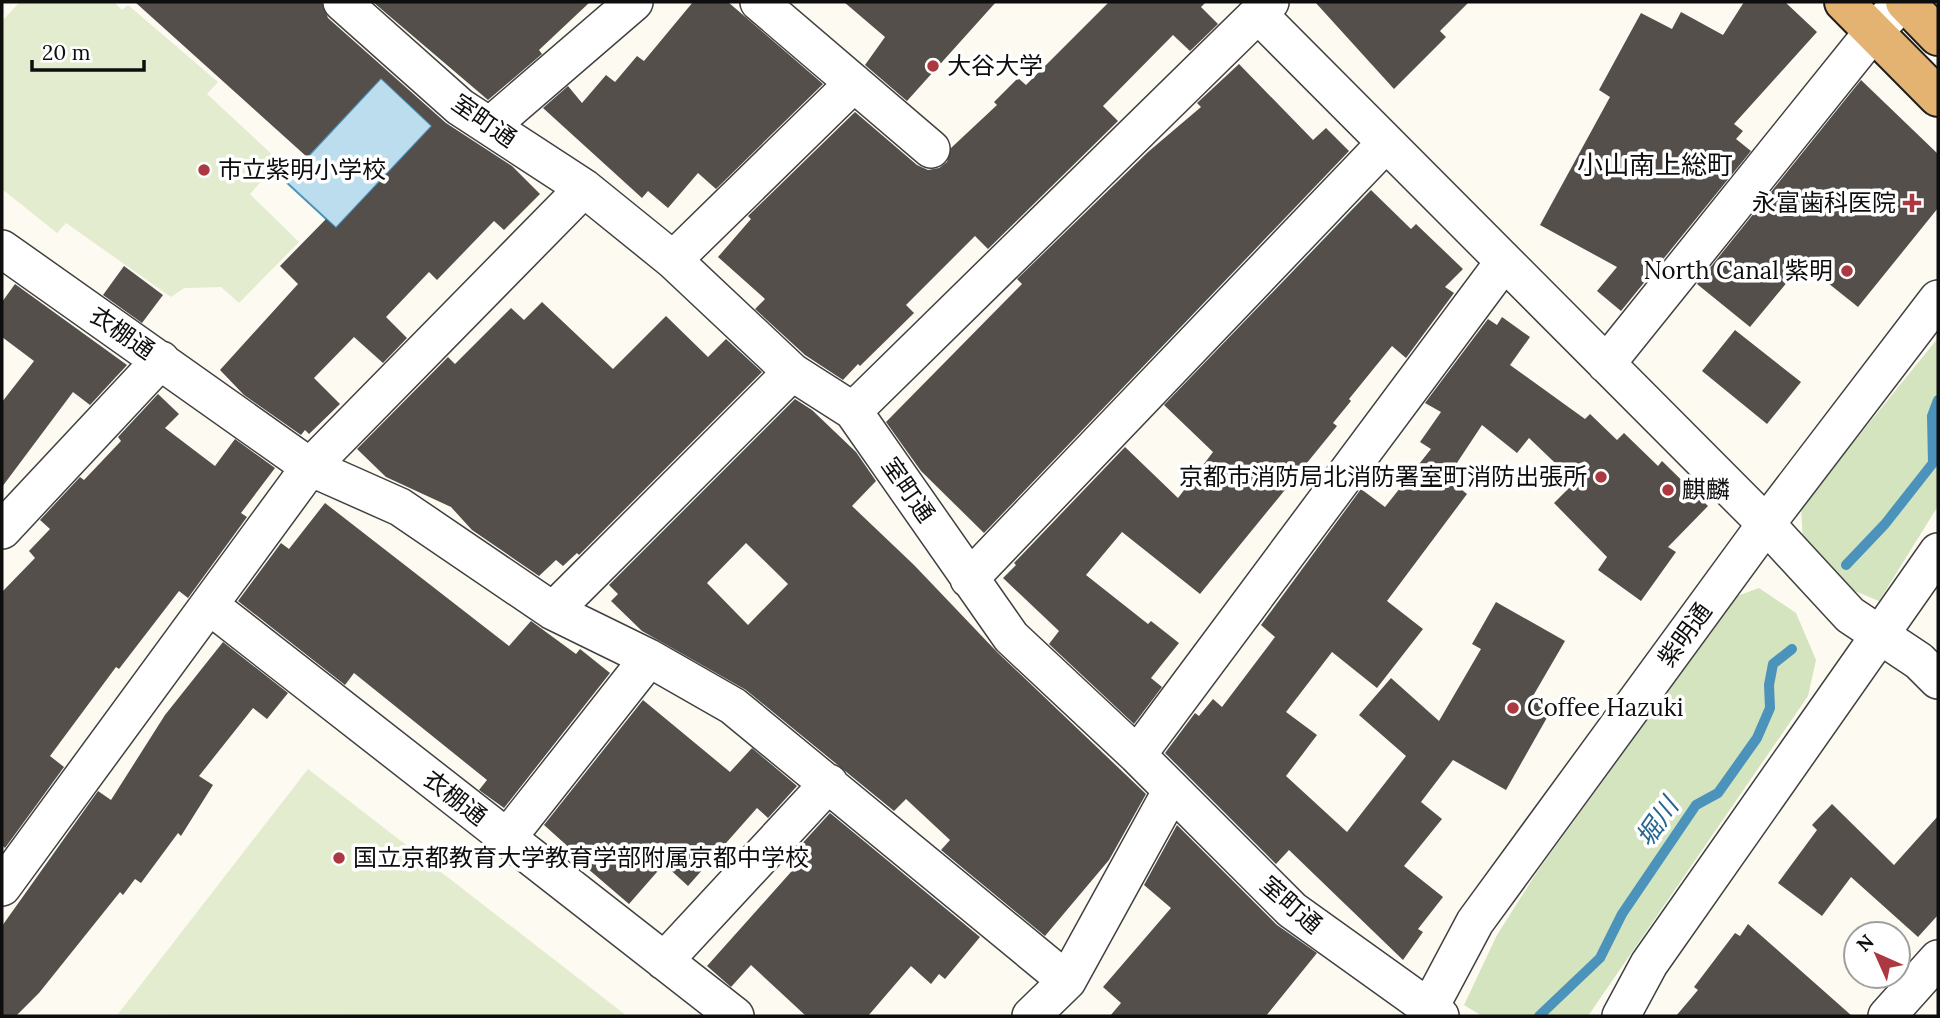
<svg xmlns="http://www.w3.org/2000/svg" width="1940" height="1018" font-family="Lora,'Noto Sans JP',serif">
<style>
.green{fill:#d3e4bf}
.pitch{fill:#e3eccf}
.water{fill:#bcddee;stroke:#4c93bc;stroke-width:2}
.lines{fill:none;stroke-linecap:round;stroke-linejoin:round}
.stream{stroke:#4c93bc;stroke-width:10}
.building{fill:#554f4c;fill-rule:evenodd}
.minor-casing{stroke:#414141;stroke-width:40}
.trunk-casing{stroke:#1f1f1f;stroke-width:42}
.minor{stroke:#fff;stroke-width:37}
.trunk{stroke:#e4b271;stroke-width:38}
.poi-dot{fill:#ac3841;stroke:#fff;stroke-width:2.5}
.labels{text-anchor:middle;stroke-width:7;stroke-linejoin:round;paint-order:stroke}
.poi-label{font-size:24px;fill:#0e0e0e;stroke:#fff;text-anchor:start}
.street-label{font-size:24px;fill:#0e0e0e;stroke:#fff}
.neighbourhood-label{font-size:26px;fill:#0e0e0e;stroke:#fff}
.water-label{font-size:26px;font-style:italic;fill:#276690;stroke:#fff}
</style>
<rect width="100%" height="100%" fill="#fdfaf1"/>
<path class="green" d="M1938 338V506L1879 601 1850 589 1803 541 1801 507Z
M1759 588 1796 613 1816 660 1808 696 1588 1016H1482L1464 1005 1497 935 1537 872 1737 596Z"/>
<path class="pitch" d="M20 2H114L122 10 128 5 218 82 207 94 279 161 250 194 299 242 239 303 221 287 184 288 171 297 66 223 57 233 2 189V21Z
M308 769 627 1016 118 1014Z"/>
<path class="water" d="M381 78 432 126 336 228 285 181Z"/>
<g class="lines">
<path class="stream" d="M1846 565 1885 524 1933 463 1932 416 1938 400
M1539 1016 1600 958 1622 914 1696 805 1718 793 1757 738 1770 708 1769 685 1773 664 1792 649"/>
</g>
<path class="building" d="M135 2H322L328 18 446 123 512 166 540 194 504 230 494 221 437 280 429 272 386 317 407 338 383 363 354 337 314 378 340 404 309 434 305 430 301 435 244 395 220 370 298 284 280 266 326 219 336 228 432 126 381 78 307 157Z
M373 2H590L539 50 542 54 488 100Z
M693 2H728L823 84 716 189 698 173 668 208 648 191 642 198 543 108 568 86 582 103 606 75 615 82 637 56 644 61Z
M844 2H996L907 101 865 65 885 37Z
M1109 2H1206L1201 7 1218 24 1190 51 1173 35 1103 106 1118 121 988 249 975 236 906 305 914 313 860 366 858 364 843 380 805 355 755 309 765 299 718 257 751 219 748 216 855 112 917 165 928 170 939 168 947 162 951 148 997 105 994 102 1018 78 1026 85Z
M1315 2H1469L1440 31 1446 37 1394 89Z
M1744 2H1785L1817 32 1734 124 1743 131 1736 139 1751 151 1621 311 1597 291 1617 267 1540 225 1610 97 1599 90 1641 13 1672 29 1681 12 1723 35Z
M1239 64 1313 140 1326 128 1349 151 984 533 921 471 886 422 1022 284 1017 279 1148 152 1201 107 1197 103Z
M1861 80 1938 154V208L1858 307 1803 263 1750 327 1697 284Z
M1371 190 1411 229 1416 224 1463 269 1445 287 1454 293 1406 358 1392 346 1349 399 1351 401 1333 423 1337 426 1200 594 1122 532 1086 575 1148 624 1151 621 1179 643 1151 678 1162 687 1134 724 1049 644 1059 631 1003 578 1016 565 1014 563 1125 447 1178 498 1213 452 1164 405Z
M124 266 163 295 142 323 103 295Z
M15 284 127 365 90 405 73 392 2 487V402L34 361 2 337V302Z
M542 302 613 369 666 316 708 357 726 339 762 372 579 555 577 553 563 566 556 560 539 576 472 530 451 507 386 477 357 449 448 357 455 364 511 308 524 320Z
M1502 317 1530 337 1510 365 1585 419 1590 414 1617 440 1624 433 1658 466 1662 461 1708 506 1668 547 1676 552 1641 601 1598 570 1607 557 1554 503 1575 482 1529 438 1517 453 1482 425 1447 478 1467 494 1387 601 1423 629 1377 688 1332 652 1286 712 1317 735 1286 776 1347 832 1406 756 1359 715 1391 678 1439 721 1481 649 1472 644 1496 602 1565 641 1533 696 1553 707 1506 790 1453 760 1421 802 1442 819 1404 866 1443 897 1418 929 1423 932 1403 960 1289 850 1276 864 1165 753 1195 713 1199 716 1213 699 1222 707 1275 637 1261 625 1361 489 1385 507 1431 449 1420 442 1441 412 1425 403 1488 319 1497 325Z
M1735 330 1801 382 1767 424 1702 371Z
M158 394 179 414 165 428 215 466 235 439 275 468 241 513 247 517 188 598 179 591 119 669 116 667 50 756 64 767 5 848 2 845V592L35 558 29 551 50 529 40 520 80 477 84 480 121 441 118 437Z
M795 399 812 410 856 452 876 481 852 506 914 565 997 652 1146 794 1109 860 1045 936 941 850 950 840 906 799 894 811 746 690 642 631 611 601 618 594 609 585ZM746 543 788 584 748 625 707 583Z
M325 503 509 646 531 621 576 654 580 649 610 673 504 808 479 790 487 780 354 673 345 685 238 601 281 543 289 549Z
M223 642 288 693 267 719 253 708 199 776 213 785 181 836 178 833 141 883 135 879 123 895 120 892 39 993 16 1016H2V926L98 791 111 800 165 715Z
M643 700 730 772 752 748 797 786 768 818 757 808 688 886 664 864 629 904 580 862 583 860 544 825Z
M1832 804 1894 865 1938 816V915L1918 937 1851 877 1822 916 1778 883 1817 830 1812 825Z
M830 813 980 937 945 979 939 974 931 984 911 966 868 1016H806L751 965 731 987 707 966 807 854 799 847Z
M1177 825 1277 925 1317 953 1266 1016H1110L1121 1003 1103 987 1171 908 1144 885Z
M1748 924 1852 1016H1676L1698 990 1694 987 1735 933 1740 936Z"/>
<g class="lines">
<defs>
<path id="minor" d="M342 2 460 107 584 188 673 260 792 372 853 411 1011 637 1137 755 1292 910 1440 1016
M759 2 931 149
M1258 14 1766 524 1850 615 1919 661 1938 680
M490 126 634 2
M2 249 310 467 400 507 553 611 649 658 733 706 1067 981
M673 260 854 83
M1606 364 1873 32 1903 2
M853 411 1270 2
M2 530 161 360
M969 579 1386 143
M209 605 735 1016
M553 611 792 372
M1137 755 1504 262
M507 838 649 658
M2 887 310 467 584 188
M664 961 829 783
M1031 1016 1067 981 1171 792
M1425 1016 1475 922 1766 524 1938 299
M1621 1016 1649 964 1938 552
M1887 1016 1938 959"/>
<path id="trunk" d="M1844 2 1938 97
M1905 2 1938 36"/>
</defs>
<use href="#minor" class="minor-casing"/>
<use href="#trunk" class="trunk-casing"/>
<use href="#minor" class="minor"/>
<use href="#trunk" class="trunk"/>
</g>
<g class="poi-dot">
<circle cx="933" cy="66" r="7"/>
<circle cx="204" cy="170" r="7"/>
<path d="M1908.5 192.5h7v7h7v7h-7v7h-7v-7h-7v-7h7z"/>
<circle cx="1847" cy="271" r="7"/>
<circle cx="1601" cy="477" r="7"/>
<circle cx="1668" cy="490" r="7"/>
<circle cx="1513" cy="708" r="7"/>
<circle cx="339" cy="858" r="7"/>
</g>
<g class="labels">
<g class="poi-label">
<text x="947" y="74">大谷大学</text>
<text x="218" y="178">市立紫明小学校</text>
<text x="1896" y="211" text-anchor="end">永富歯科医院</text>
<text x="1833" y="279" text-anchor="end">North Canal 紫明</text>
<text x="1587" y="485" text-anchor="end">京都市消防局北消防署室町消防出張所</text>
<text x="1682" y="498">麒麟</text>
<text x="1527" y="716">Coffee Hazuki</text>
<text x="353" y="866">国立京都教育大学教育学部附属京都中学校</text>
</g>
<g class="street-label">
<text transform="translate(484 121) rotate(35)" y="8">室町通</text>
<text transform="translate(122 333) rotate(35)" y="8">衣棚通</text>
<text transform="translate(908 490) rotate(55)" y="8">室町通</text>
<text transform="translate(1685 635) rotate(-54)" y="8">紫明通</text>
<text transform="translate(455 798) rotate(38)" y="8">衣棚通</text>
<text transform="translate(1291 905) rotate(41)" y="8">室町通</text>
</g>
<g class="neighbourhood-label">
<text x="1655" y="174">小山南上総町</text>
</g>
<g class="water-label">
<text transform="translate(1657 822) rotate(-55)" y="9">堀川</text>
</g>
</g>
<rect width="1940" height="1018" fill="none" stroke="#0e0e0e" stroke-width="7"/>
<g transform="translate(1877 955) rotate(315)"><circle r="33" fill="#ffffff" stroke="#9f9f9f" stroke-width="2"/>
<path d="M0-5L12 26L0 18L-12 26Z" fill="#ac3841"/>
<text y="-10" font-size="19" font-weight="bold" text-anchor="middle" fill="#0e0e0e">N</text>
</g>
<path d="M32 60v10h112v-10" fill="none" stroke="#0e0e0e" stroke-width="3.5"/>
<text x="42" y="60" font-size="21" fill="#0e0e0e" stroke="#ffffff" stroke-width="5" paint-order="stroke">20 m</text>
</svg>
